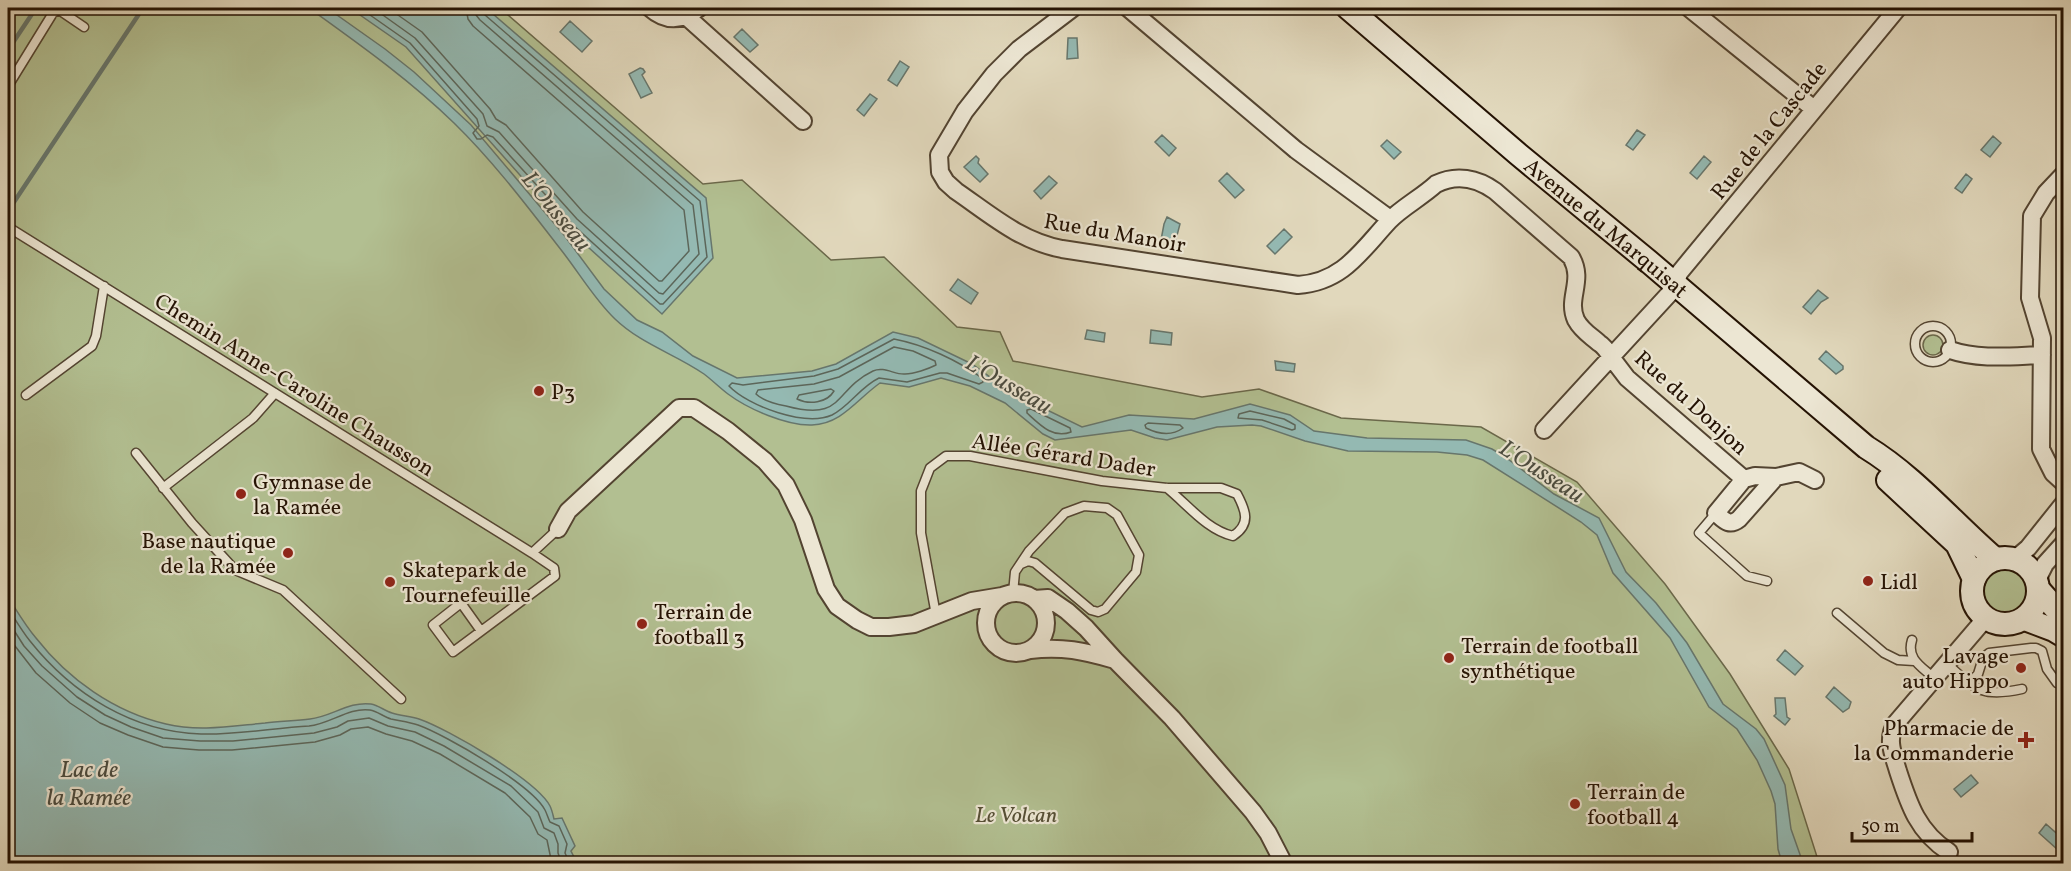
<svg xmlns="http://www.w3.org/2000/svg" width="2071" height="871" font-family="Vollkorn,serif">
<style>
.green{fill:#b2bf91;stroke:#6b684a;stroke-width:1.5}
.water{fill:#94b9b2;stroke:#67766c;stroke-width:1.5}
.lines{fill:none;stroke-linecap:round;stroke-linejoin:round}
.shore{stroke:#5c665a;stroke-width:1.5}
.stream{stroke:#67766c;stroke-width:4.5}
.lane-casing{stroke:#534431;stroke-width:11}
.street-casing{stroke:#534431;stroke-width:20}
.secondary-casing{stroke:#241203;stroke-width:26}
.lane{stroke:#ece6d3;stroke-width:8}
.street{stroke:#ece6d3;stroke-width:16}
.secondary{stroke:#ece6d3;stroke-width:22}
.poi-dot{fill:#8f2418;stroke:#ece6d3;stroke-width:2}
.labels{text-anchor:middle;stroke-width:4.5;stroke-linejoin:round;paint-order:stroke}
.street-label{font-size:22px;fill:#241203;stroke:#ece6d3}
.poi-label{font-size:22px;fill:#241203;stroke:#ece6d3;text-anchor:start}
.park-label{font-size:22px;font-style:italic;fill:#564f35;stroke:#ece6d3}
.water-label{font-size:24px;font-style:italic;fill:#4b4c40;stroke:#ece6d3}
</style>
<rect width="100%" height="100%" fill="#e1d8bc"/>
<filter id="stains"><feTurbulence type="fractalNoise" baseFrequency=".00333" numOctaves="4"/><feColorMatrix values="0 0 0 0 .2 0 0 0 0 .09 0 0 0 0 .02 0 0 0 .5 -.17"/></filter>
<radialGradient id="worn" r=".72"><stop offset=".6" stop-color="#630" stop-opacity="0"/><stop offset="1" stop-color="#630" stop-opacity=".3"/></radialGradient>
<path class="green" d="M8 8H500L703 184 742 180 831 260 884 257 957 327 1000 332 1013 361 1202 397 1259 389 1341 418 1481 427 1577 482 1665 584 1730 674 1789 769 1819 863 8 864Z
M1923 345a10 10 0 1 1 20 0a10 10 0 1 1-20 0Z
M1983 592a23 23 0 1 1 46 0a23 23 0 1 1-46 0Z"/>
<path class="water" d="M309 8H327L385 49 414 72 471 125 564 235 604 289 637 320 662 332 693 356 737 378 812 371 836 364 893 332 918 338 972 364 1012 393 1082 427 1129 415 1194 419 1250 404 1290 415 1314 431 1367 438 1466 440 1492 449 1504 456 1554 494 1599 518 1626 572 1656 603 1687 643 1723 704 1756 729 1764 739 1785 785 1791 829 1803 863H1782L1778 849 1775 804 1771 791 1757 760 1737 729 1709 707 1670 638 1613 573 1597 535 1581 522 1483 460 1467 455 1437 452 1348 451 1305 441 1261 426 1252 425 1217 427 1167 440 1155 438 1131 430 1055 440 1043 434 1005 403 970 386 941 378 909 387 880 383C857 399 842 424 812 425 787 426 748 409 728 394 720 388 712 380 704 374 675 354 641 344 615 319 596 301 581 276 565 255 530 210 495 163 454 123 410 80 359 44 309 8Z
M350 8H486L706 198 713 258 662 314 567 228 406 47Z
M570 21 592 41 582 52 560 32Z
M742 29 758 45 750 52 734 37Z
M1068 38H1077L1078 58 1067 59Z
M900 61 909 67 897 86 888 80Z
M640 68 643 69 645 72 642 75 652 93 641 98 629 74Z
M870 94 877 99 864 116 857 110Z
M1637 130 1645 135 1633 150 1626 145Z
M1162 135 1176 148 1169 156 1155 142Z
M1993 136 2001 143 1990 157 1981 150Z
M1387 140 1401 152 1394 159 1381 146Z
M976 156 979 159 978 163 988 174 980 182 964 167Z
M1704 156 1711 162 1697 179 1690 173Z
M1227 173 1244 190 1235 198 1219 181Z
M1966 174 1972 179 1962 193 1955 188Z
M1049 176 1057 183 1041 199 1034 191Z
M1167 217 1180 224 1175 243 1161 240 1164 224Z
M1284 229 1292 237 1275 254 1267 246Z
M958 279 978 293 971 304 950 290Z
M1818 290 1828 298 1821 302 1811 314 1803 307Z
M1087 330 1105 333 1104 342 1085 339Z
M1151 330 1172 333 1171 345 1150 343Z
M1826 351 1843 366V369L1836 374 1819 359Z
M1275 361 1295 364 1294 372 1276 370Z
M8 597C17 611 25 625 36 638 68 679 114 712 166 724 199 732 232 726 265 723 280 721 295 721 310 719 331 717 349 701 371 704 378 705 385 711 392 713 401 716 410 716 419 719 448 729 536 780 550 806 552 810 553 815 554 819L562 818 575 846 571 851 577 863H8Z
M1785 650 1803 666 1795 675 1777 660Z
M1834 687 1851 702 1849 708 1843 712 1826 697Z
M1775 698H1785L1787 717 1790 719 1785 725 1774 716 1776 714Z
M1971 775 1978 783 1961 797 1954 789Z
M2046 824 2063 839 2057 849 2039 833Z"/>
<g class="lines">
<path class="shore" d="M360 8 410 43 477 119 479 126 473 133 477 139H481L487 135 493 137 572 224 660 304H663L707 257 700 201 485 15 483 8
M373 8 415 38 483 114 487 126 499 132 577 219 659 293 663 294 699 254 693 205 480 20 476 15 475 8
M388 8 422 32 490 109 496 119 506 125 583 212 659 281H662L689 251 684 210 473 26 468 19 466 8
M894 339C925 345 957 360 982 378L983 382 979 384 947 373H940L907 382 879 378C860 387 850 406 832 415 805 427 748 406 729 386L732 383 743 385 814 376 838 369Z
M894 347 913 351 935 361 936 365C928 369 914 374 905 374 895 375 884 366 873 371 833 390 845 422 786 406 776 404 763 401 756 394L758 390 814 384 839 377Z
M831 389 834 391C827 403 809 405 797 399L799 395Z
M1031 409 1070 428 1071 432C1053 439 1040 425 1027 413V410Z
M1250 411 1284 419 1295 425V429L1292 430 1262 420 1238 418 1239 414Z
M1148 423 1180 425 1183 428C1172 436 1158 434 1146 428L1145 425Z
M8 608C15 619 22 631 30 641 72 694 133 732 201 734 237 735 273 728 309 726 330 724 349 707 370 710 377 711 384 717 391 719 400 721 409 722 418 725 446 735 532 785 545 810 547 814 548 818 550 822L559 826 567 844 565 853 570 864
M8 621 24 646 42 666 77 697 105 715 131 727 163 738 200 741H233L314 733 337 727 348 721 369 718 388 726 415 732 444 746 511 786 538 812 544 828 554 833 558 844V853L562 864
M8 637 36 673 70 703 100 723 128 735 163 747 199 750H232L315 742 340 735 351 729 368 727 386 734 412 741 440 754 505 793 530 817 538 834 547 840 552 864"/>
<path class="stream" d="M8 50 36 8
M12 205 143 8"/>
<defs>
<path id="lane" d="M8 86 53 13 59 10 84 27
M8 227 532 553 558 529
M1915 344a18 18 0 1 1 36 0a18 18 0 1 1-36 0Z
M26 395 92 346 96 336 104 286
M136 453 192 523 235 570 283 590 401 699
M163 488 253 418 275 393
M1716 513 1699 533 1747 576 1767 581
M1013 593 1015 572 1029 551 1065 513 1084 506 1107 508 1117 515 1139 555 1136 572 1105 609 1098 612 1091 610 1035 563 1028 561 1021 564
M1837 613 1884 653 1898 660 1914 661
M936 615 921 533V491L930 468 946 456H970L1102 481 1167 488H1221L1237 494C1246 511 1251 524 1233 536 1207 530 1188 505 1167 488
M481 631 461 603 433 625 453 652 555 576 554 568 532 553
M1912 640C1906 659 1922 667 1934 678
M1946 663C1975 689 1981 698 2022 689
M1969 684 1978 674 1983 658 1989 653 2031 648H2036L2042 651 2047 669 2057 683"/>
<path id="street" d="M650 8C667 23 682 21 699 8
M1073 8 1019 49 994 74 965 111 939 155 940 172 946 182 956 191C991 215 1020 241 1062 249L1298 285C1343 282 1361 251 1389 221 1401 208 1422 197 1436 184 1456 174 1477 178 1495 191L1571 257C1585 281 1566 298 1576 320 1582 331 1590 335 1599 343 1604 346 1608 352 1611 357L1669 294 1680 272 1898 8
M1128 8 1296 150 1390 219
M1689 8 1814 109
M687 17 803 121
M2064 174 2046 193 2032 216 2030 298 2042 338 2041 449 2053 473 2064 483
M1950 350C1979 360 2012 356 2042 355
M1544 430 1611 357 1627 378 1744 479 1755 476 1776 477 1799 472 1815 480
M1744 479 1716 513C1724 520 1729 527 1739 519L1776 477
M558 529 568 511 679 408H694L728 431 765 461 786 485 803 520 826 589 837 606 857 620 871 627H889L914 624 972 601 1002 596
M2015 559 2028 548 2064 503
M2037 580 2045 564 2064 543
M986 623a30 30 0 1 1 60 0a30 30 0 1 1-60 0Z
M1034 599 1048 598 1067 611 1086 628 1115 660 1172 718 1253 812 1268 833 1284 864
M1030 650C1062 646 1084 651 1115 660
M1949 852C1918 832 1909 805 1898 771 1893 754 1886 739 1896 723L1985 619"/>
<g id="secondary">
<path id="s1" d="M1348 8 1518 154 1648 261 1866 447C1915 477 1952 522 1995 559"/>
<path d="M1888 480 1957 544 1974 579"/>
<circle cx="2005" cy="591" r="33"/>
<path d="M2039 590 2064 618"/>
<path d="M2025 619 2054 630 2064 636"/>
</g>
</defs>
<use href="#lane" class="lane-casing"/>
<use href="#street" class="street-casing"/>
<use href="#secondary" class="secondary-casing"/>
<use href="#lane" class="lane"/>
<use href="#street" class="street"/>
<use href="#secondary" class="secondary"/>
</g>
<g class="poi-dot">
<circle cx="539" cy="391" r="6"/>
<circle cx="241" cy="494" r="6"/>
<circle cx="288" cy="553" r="6"/>
<circle cx="1868" cy="581" r="6"/>
<circle cx="390" cy="582" r="6"/>
<circle cx="642" cy="624" r="6"/>
<circle cx="1449" cy="658" r="6"/>
<circle cx="2021" cy="668" r="6"/>
<path d="M2023 731h6v6h6v6h-6v6h-6v-6h-6v-6h6z"/>
<circle cx="1575" cy="804" r="6"/>
</g>
<g class="labels">
<g class="street-label">
<text transform="translate(1768 130) rotate(-51)" y="8">Rue de la Cascade</text>
<text dy="8" stroke="none"><textPath href="#s1" startOffset="339">Avenue du Marquisat</textPath></text>
<text transform="translate(1115 232) rotate(10)" y="8">Rue du Manoir</text>
<text transform="translate(295 384) rotate(32)" y="8">Chemin Anne-Caroline Chausson</text>
<text transform="translate(1692 402) rotate(42)" y="8">Rue du Donjon</text>
<text transform="translate(1064 454) rotate(9)" y="8">Allée Gérard Dader</text>
</g>
<g class="poi-label">
<text x="551" y="399">P3</text>
<text x="253" y="489">Gymnase de<tspan x="253" dy="25">la Ramée</tspan></text>
<text x="276" y="548" text-anchor="end">Base nautique<tspan x="276" dy="25">de la Ramée</tspan></text>
<text x="402" y="577">Skatepark de<tspan x="402" dy="25">Tournefeuille</tspan></text>
<text x="1880" y="589">Lidl</text>
<text x="654" y="619">Terrain de<tspan x="654" dy="25">football 3</tspan></text>
<text x="1461" y="653">Terrain de football<tspan x="1461" dy="25">synthétique</tspan></text>
<text x="2009" y="663" text-anchor="end">Lavage<tspan x="2009" dy="25">auto Hippo</tspan></text>
<text x="2014" y="735" text-anchor="end">Pharmacie de<tspan x="2014" dy="25">la Commanderie</tspan></text>
<text x="1587" y="799">Terrain de<tspan x="1587" dy="25">football 4</tspan></text>
</g>
<g class="park-label">
<text x="1016" y="822">Le Volcan</text>
</g>
<g class="water-label">
<text transform="translate(557 211) rotate(51)" y="8">L'Ousseau</text>
<text transform="translate(1009 384) rotate(30)" y="8">L'Ousseau</text>
<text transform="translate(1542 471) rotate(33)" y="8">L'Ousseau</text>
<text x="89" y="777">Lac de<tspan x="89" dy="28">la Ramée</tspan></text>
</g>
</g>
<rect width="2071" height="871" fill="none" stroke="#e1d8bc" stroke-width="30"/>
<rect x="9" y="9" width="2053" height="853" fill="none" stroke="#241203" stroke-width="3"/>
<rect x="15" y="15" width="2041" height="841" fill="none" stroke="#241203" stroke-width="1.5"/>
<path d="M1852 832v9h120v-9" fill="none" stroke="#241203" stroke-width="3"/>
<text x="1861" y="832" font-size="18" fill="#241203" stroke="#ece6d3" stroke-width="4.5" paint-order="stroke">50 m</text>
<rect width="100%" height="100%" filter="url(#stains)"/>
<rect width="100%" height="100%" fill="url(#worn)"/>
</svg>
